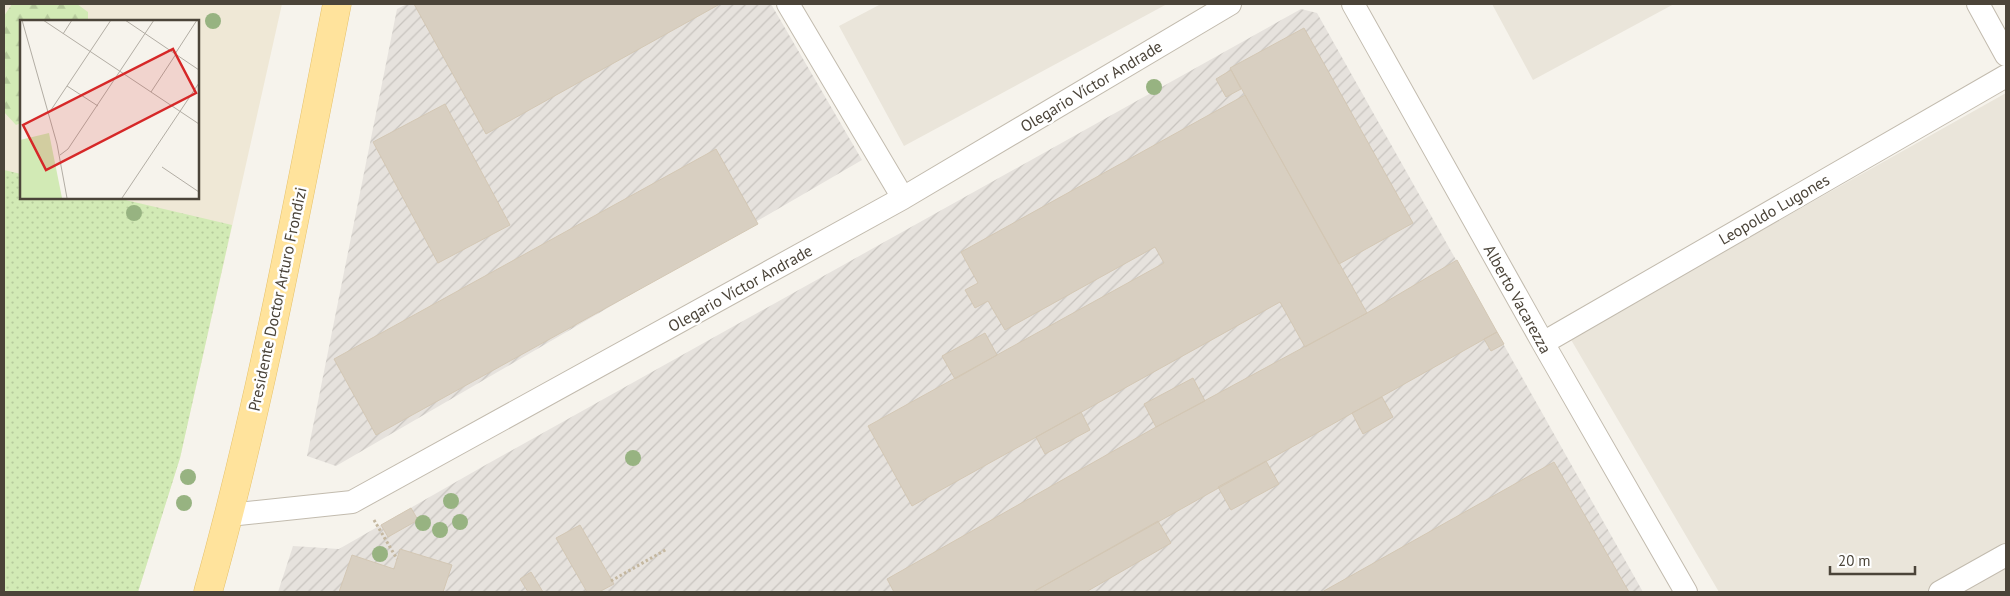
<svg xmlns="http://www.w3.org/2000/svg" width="2010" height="596" font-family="'PT Sans',sans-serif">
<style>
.residential{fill:#eae5da}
.industrial{fill:url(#industrial-furrows)}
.education{fill:#efe8d6;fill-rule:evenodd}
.grass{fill:url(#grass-dots)}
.forest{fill:url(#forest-firs)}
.building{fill:#d8cfc1;stroke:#d3c7b4}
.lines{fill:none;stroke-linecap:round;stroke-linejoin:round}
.minor-casing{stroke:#c2bbae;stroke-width:24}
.primary-casing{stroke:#e6c16a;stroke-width:29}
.path{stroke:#c4b79f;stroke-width:3;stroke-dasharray:2.5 2.5;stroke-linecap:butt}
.minor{stroke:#fff;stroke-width:22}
.primary{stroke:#ffe39c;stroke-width:28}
.tree{fill:#97b381}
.labels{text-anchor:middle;stroke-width:5;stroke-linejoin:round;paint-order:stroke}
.street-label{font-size:16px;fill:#4b4439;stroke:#fff}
.inset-road{fill:none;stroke:#b2ada4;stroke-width:1}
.view{fill:#d62828;fill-opacity:0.15;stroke:#d62828;stroke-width:2.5}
.inset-edge{fill:none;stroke:#4b4439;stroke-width:2.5}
</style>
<defs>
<pattern id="industrial-furrows" width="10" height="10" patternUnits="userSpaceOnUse" patternTransform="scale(1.25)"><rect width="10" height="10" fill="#e6e2dd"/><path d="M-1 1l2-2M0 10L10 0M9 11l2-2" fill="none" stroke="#c7c3be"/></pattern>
<pattern id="grass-dots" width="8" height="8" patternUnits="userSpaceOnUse" patternTransform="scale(1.25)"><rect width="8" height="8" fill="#d2eab5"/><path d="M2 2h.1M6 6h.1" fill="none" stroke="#b6ca9c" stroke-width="1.8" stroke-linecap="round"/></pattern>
<pattern id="forest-firs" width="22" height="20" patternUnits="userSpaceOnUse" patternTransform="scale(1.25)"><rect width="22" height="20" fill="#d2eab5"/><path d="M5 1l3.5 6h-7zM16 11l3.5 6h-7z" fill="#b6ca9c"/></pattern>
</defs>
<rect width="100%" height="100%" fill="#f6f3ec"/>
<path class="residential" d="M881 4H1167L904 146 839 26Z
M1492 4H1674L1533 80Z
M2006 93V592H1719L1570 338Z"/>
<path class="industrial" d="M407 4H771L862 160 336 466 307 456 397 9Z
M1301 9 1317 13 1643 592H278L293 546 339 549 482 467Z"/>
<path class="education" d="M4 4H282L180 458 138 592H4ZM21 21H198V198H21Z"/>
<path class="grass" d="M4 170 21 174V198H117L232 225 180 458 138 592H4Z"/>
<path class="forest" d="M12 4H77L88 12V21H21V123L16 125 4 112V16Z"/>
<path class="building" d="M414 4H720L486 134Z
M1304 28 1413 223 1339 264 1230 68Z
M1231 70 1241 89 1226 97 1216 79Z
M1245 95 1367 313 1305 347 1280 302 912 506 868 426 1164 263 1155 247 1005 330 988 301 975 308 969 297 965 290 978 283 961 252Z
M445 104 510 225 438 263 373 142Z
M716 149 758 224 376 435 334 359Z
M1457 260 1497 332 1033 592H894L887 579 1156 427 1367 313Z
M1497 332 1504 344 1491 351 1484 339Z
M985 333 997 355 955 379 942 356Z
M1193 378 1205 401 1156 427 1144 404Z
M1382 397 1393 417 1363 434 1352 413Z
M1081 412 1090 430 1045 454 1036 437Z
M1266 461 1279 484 1231 510 1218 487Z
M1554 462 1629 592H1322Z
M411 508 418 520 388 537 381 525Z
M1158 521 1171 543 1086 592H1033Z
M580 525 614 584 599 592H587L556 538Z
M400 549 452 565 443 592H339L352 555 394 569Z
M531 572 543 592H528L520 579Z"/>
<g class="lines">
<defs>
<path id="minor" d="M788 4 903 198
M1353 4 1543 343 1686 592
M1978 4 2006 55
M1543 343 2006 76
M229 515 352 502 903 198 1230 4
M1940 592 2006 555"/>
<path id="primary" d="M208 592C262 399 298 201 337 4"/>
</defs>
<use href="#minor" class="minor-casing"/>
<use href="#primary" class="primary-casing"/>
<path class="path" d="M374 520 397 559
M611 581 667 549"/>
<use href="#minor" class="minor"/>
<use href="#primary" class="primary"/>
</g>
<g class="tree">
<circle cx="213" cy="21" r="8"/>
<circle cx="1154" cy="87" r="8"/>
<circle cx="134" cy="213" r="8"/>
<circle cx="633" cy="458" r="8"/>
<circle cx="188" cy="477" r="8"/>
<circle cx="451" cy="501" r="8"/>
<circle cx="184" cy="503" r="8"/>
<circle cx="460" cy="522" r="8"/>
<circle cx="423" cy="523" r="8"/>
<circle cx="440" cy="530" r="8"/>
<circle cx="380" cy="554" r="8"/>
</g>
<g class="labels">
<g class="street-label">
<text transform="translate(1091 86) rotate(-31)" y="6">Olegario Víctor Andrade</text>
<text transform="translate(1774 209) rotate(-30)" y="6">Leopoldo Lugones</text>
<text transform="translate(740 288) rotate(-29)" y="6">Olegario Víctor Andrade</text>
<text transform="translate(277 299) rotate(-78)" y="6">Presidente Doctor Arturo Frondizi</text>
<text transform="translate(1518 299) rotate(61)" y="6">Alberto Vacarezza</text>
</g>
</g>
<g transform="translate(20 20)">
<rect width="179" height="179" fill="#f6f3ec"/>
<path d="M29 113 42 178H0V120Z" fill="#d2eab5"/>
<path class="inset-road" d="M2 0 37 124 47 178M23 0 179 104M105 0 179 50M43 14 52 0M155 34 177 0M47 66 78 86M131 72 156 34M29 93 91 0M40 135 48 129 134 0M142 147 179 172M102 178 179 63"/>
<path class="view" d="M153 29 176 73 26 150 3 105Z"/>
<rect width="179" height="179" class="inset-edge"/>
</g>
<rect width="2010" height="596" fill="none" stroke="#4b4439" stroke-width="10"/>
<path d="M1830 566v8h85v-8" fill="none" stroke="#4b4439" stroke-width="2.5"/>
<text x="1838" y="566" font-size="15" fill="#4b4439" stroke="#ffffff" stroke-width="4" paint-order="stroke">20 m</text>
</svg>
